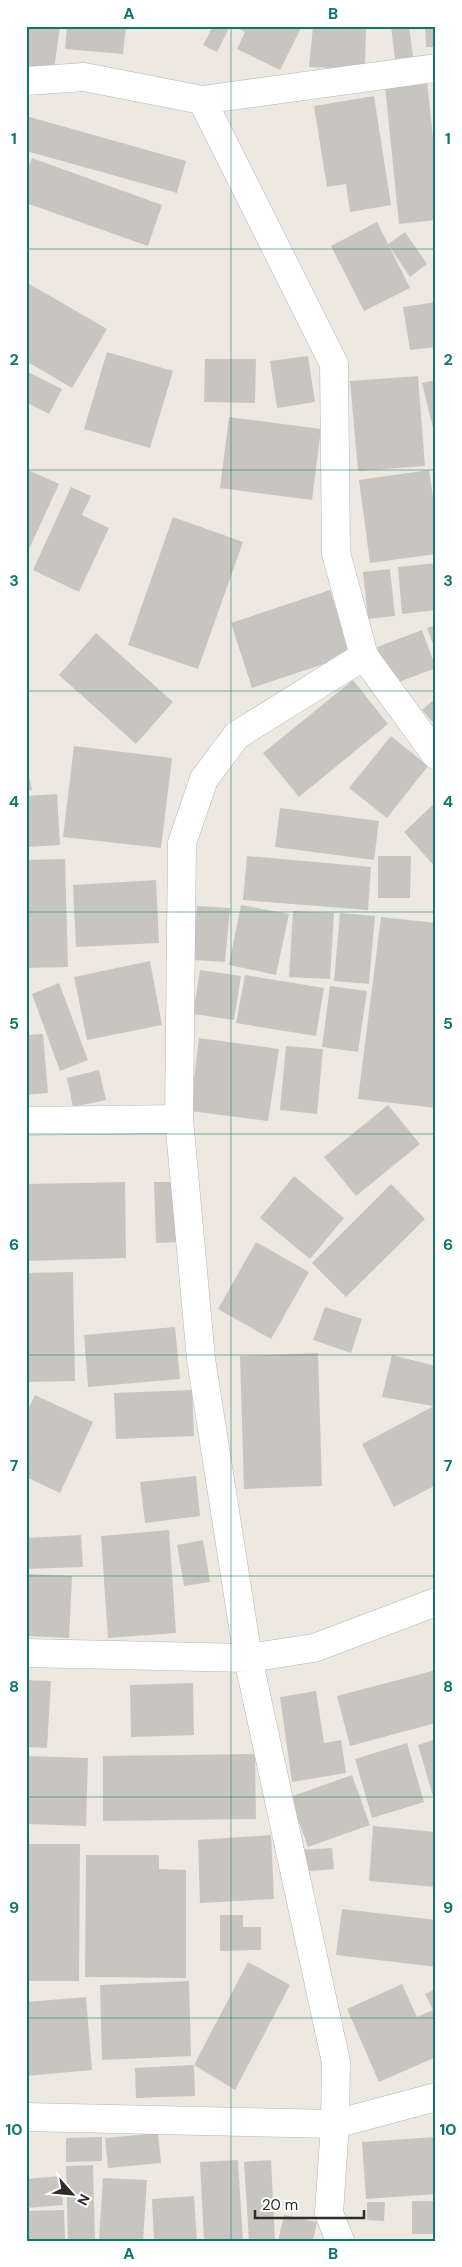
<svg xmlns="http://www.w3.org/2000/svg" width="462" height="2267" font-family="'DM Sans',sans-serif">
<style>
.building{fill:#c8c5c0}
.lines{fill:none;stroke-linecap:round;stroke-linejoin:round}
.minor-casing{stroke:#b4b5bf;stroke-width:29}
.minor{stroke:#fff;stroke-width:28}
.grid{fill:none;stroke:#0f766e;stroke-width:1;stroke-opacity:0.55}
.neatline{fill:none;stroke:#0f766e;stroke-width:2}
.grid-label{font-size:16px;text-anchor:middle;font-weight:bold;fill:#0f766e}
</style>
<rect width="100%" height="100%" fill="#ede9e0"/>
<path class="building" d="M26 26H60L53 77 26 74Z
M67 26H126L123 54 65 49Z
M213 26H230L217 52 203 45Z
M233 26H302L280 70 237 49 245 32Z
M313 26H366L365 69 309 67Z
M391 26H409L413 57 395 59Z
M425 26H436V47H426Z
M427 81 436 166V220L399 224 385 86Z
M374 96 391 205 350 212 346 184 327 187 314 106Z
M26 116 186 161 177 193 26 151Z
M32 158 162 205 148 246 26 203V173Z
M377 222 410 288 364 311 331 246Z
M405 232 427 264 410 277 388 244Z
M26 282 107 329 72 388 26 361Z
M436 302V347L410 350 403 307Z
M107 352 173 371 150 448 84 429Z
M308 356 315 402 277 408 270 361Z
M205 359H256L255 403 204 402Z
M26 371 62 389 49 414 26 402Z
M418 376 425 466 358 471 350 381Z
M436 380V427L433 428 422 383Z
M229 417 321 429 312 500 220 488Z
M26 469 59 484 29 549 26 547Z
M429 470 436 518V554L370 563 359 480Z
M71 487 91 496 82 515 109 528 79 592 33 570Z
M173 517 243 542 198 669 128 645Z
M436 563V610L402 614 398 567Z
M390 569 395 616 368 619 363 572Z
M330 590 351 655 252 688 231 623Z
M436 625V652L427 628Z
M422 630 436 668 391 685 377 647Z
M96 633 173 702 136 744 59 675Z
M353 680 388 724 299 797 263 753Z
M436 698V726L422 710Z
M391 736 428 766 387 818 349 788Z
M74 746 172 758 161 848 63 837Z
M26 763 32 790 26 791Z
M57 794 60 845 26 847V796Z
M436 802V868L404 832Z
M280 808 379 821 374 860 275 847Z
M247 856 371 867 368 910 243 900Z
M378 856H411L410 898H378Z
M65 859 68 967 26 968V860Z
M156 880 159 943 76 947 73 885Z
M241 905 289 914 276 975 229 965Z
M197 906 230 908 225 962 193 960Z
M293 911 334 913 330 979 289 977Z
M340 913 375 916 369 984 334 981Z
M381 917 436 923V1108L358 1099Z
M150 961 162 1025 87 1040 74 977Z
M200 970 241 976 234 1020 193 1014Z
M245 975 324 988 316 1036 236 1023Z
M59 983 88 1060 60 1071 32 994Z
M330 986 367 991 358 1052 322 1047Z
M43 1034 48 1093 26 1095V1035Z
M199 1038 279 1049 268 1121 190 1111Z
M286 1046 323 1049 317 1114 280 1110Z
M99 1070 106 1100 73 1107 67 1078Z
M388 1105 420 1144 356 1196 324 1157Z
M294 1176 344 1218 310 1259 260 1218Z
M125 1182 126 1258 26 1261V1184Z
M154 1182H178L180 1242 156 1243Z
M391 1184 425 1219 346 1297 312 1263Z
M256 1242 309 1272 271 1339 218 1309Z
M73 1272 75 1381 26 1382V1273Z
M325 1307 362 1319 351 1353 313 1340Z
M175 1327 180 1379 88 1387 84 1335Z
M318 1353 322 1486 244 1489 240 1356Z
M392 1355 436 1366V1398L433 1406 382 1397Z
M192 1390 194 1436 116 1439 114 1393Z
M35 1395 93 1422 60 1493 26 1477V1414Z
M436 1405V1485L394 1507 362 1444Z
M196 1476 200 1516 145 1523 140 1482Z
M169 1530 176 1633 108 1638 101 1536Z
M81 1535 83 1567 26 1569V1538Z
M203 1540 210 1582 184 1586 177 1545Z
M26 1574 72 1576 69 1638 26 1636Z
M436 1670V1723L350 1746 337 1696Z
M26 1680 51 1681 47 1748 26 1747Z
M193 1683 194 1735 131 1737 130 1685Z
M316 1691 324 1743 341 1740 346 1773 292 1782 280 1697Z
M436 1739V1803H435L418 1745Z
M407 1743 424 1802 372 1818 355 1759Z
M255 1754 256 1819 103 1821V1756Z
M26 1756 88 1758 86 1826 26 1824Z
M352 1775 370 1825 308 1847 290 1797Z
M373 1826 436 1832V1887L369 1881Z
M271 1835 274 1899 200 1903 198 1840Z
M27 1844H80L79 1981H27Z
M332 1848 334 1869 300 1872 298 1850Z
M86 1855H159V1869L186 1870V1978L85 1977Z
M342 1909 436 1920V1967L336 1955Z
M220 1915H243V1927H261V1950L220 1951Z
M248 1962 290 1985 235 2090 194 2065Z
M189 1981 191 2056 102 2060 100 1985Z
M402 1984 417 2017 433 2010 425 1994 436 1989V2057L379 2082 347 2009Z
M86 1997 92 2070 26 2076V2002Z
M194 2065 195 2096 136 2098 135 2068Z
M158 2133 161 2163 108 2168 105 2138Z
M102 2137V2161L66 2162V2138Z
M435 2137 436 2194 366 2199 362 2142Z
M238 2160 243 2241H204L200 2162Z
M271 2160 275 2241H249L244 2162Z
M93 2165 95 2241H68L66 2166Z
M61 2176 63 2205 26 2208V2179Z
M103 2178 147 2180 143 2241 99 2239Z
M194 2196 197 2241H154L152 2199Z
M412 2201H436V2234H412Z
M367 2202H385L384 2221 367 2220Z
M64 2210 65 2241H28L27 2211Z
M284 2215 317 2222 313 2241H278Z"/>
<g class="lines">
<defs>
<path id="minor" d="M26 81 84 77 202 100 436 68
M202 100 334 364 336 553 364 656 237 735 204 779 182 843 179 1119 201 1359 248 1658 336 2062 335 2124 329 2213 340 2241
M364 656 436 755
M26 1121 179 1119
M26 1653 248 1658 314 1648 436 1602
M26 2117 335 2124 436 2097"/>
</defs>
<use href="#minor" class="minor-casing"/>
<use href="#minor" class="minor"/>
</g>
<path class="grid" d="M231 26V2241M26 249H436M26 470H436M26 691H436M26 912H436M26 1134H436M26 1355H436M26 1576H436M26 1797H436M26 2018H436"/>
<rect width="462" height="2267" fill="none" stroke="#ffffff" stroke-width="55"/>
<g transform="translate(72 2194) rotate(117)" stroke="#ffffff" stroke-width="4" paint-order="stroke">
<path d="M0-4L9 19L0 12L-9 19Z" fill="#2d2d2d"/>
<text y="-8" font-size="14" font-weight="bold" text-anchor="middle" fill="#2d2d2d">N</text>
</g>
<path d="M255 2210v8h109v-8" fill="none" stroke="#2d2d2d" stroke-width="2.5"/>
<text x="262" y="2210" font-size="15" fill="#2d2d2d" stroke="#ffffff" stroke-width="4" paint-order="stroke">20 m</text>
<rect x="28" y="28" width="406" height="2212" class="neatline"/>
<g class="grid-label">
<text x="129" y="19">A</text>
<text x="333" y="19">B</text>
<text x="14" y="144">1</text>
<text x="448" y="144">1</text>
<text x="14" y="365">2</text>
<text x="448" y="365">2</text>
<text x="14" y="586">3</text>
<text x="448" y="586">3</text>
<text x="14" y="807">4</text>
<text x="448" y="807">4</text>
<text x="14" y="1029">5</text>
<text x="448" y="1029">5</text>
<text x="14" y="1250">6</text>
<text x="448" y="1250">6</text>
<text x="14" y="1471">7</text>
<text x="448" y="1471">7</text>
<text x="14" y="1692">8</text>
<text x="448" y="1692">8</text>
<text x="14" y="1913">9</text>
<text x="448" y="1913">9</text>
<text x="14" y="2135">10</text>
<text x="448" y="2135">10</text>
<text x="129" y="2259">A</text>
<text x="333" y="2259">B</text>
</g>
</svg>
